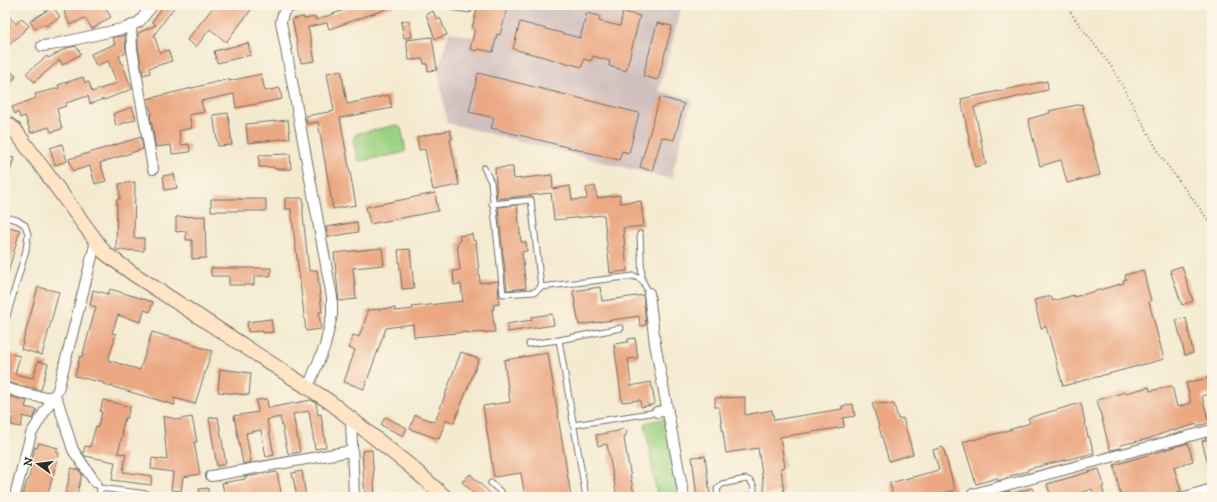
<svg xmlns="http://www.w3.org/2000/svg" width="1217" height="502" font-family="'IM FELL DW Pica',serif">
<style>
.industrial{fill:#d1bfbe}
.green{fill:#9cd283;stroke:#647e57}
.building{fill:#eba883}
.lines{fill:none;stroke-linecap:round;stroke-linejoin:round}
.lane-casing{stroke:#716e65;stroke-width:7}
.street-casing{stroke:#716e65;stroke-width:12}
.secondary-casing{stroke:#716e65;stroke-width:16}
.path{stroke:#716e65;stroke-width:2;stroke-dasharray:1 3;stroke-linecap:butt}
.lane{stroke:#fff;stroke-width:5}
.street{stroke:#fff;stroke-width:10}
.secondary{stroke:#ffe4c6;stroke-width:14}
</style>
<rect width="100%" height="100%" fill="#fcf5e5"/>
<filter id="ink" filterUnits="userSpaceOnUse"><feTurbulence type="fractalNoise" baseFrequency=".025" numOctaves="2"/><feDisplacementMap in="SourceGraphic" scale="8" xChannelSelector="R" yChannelSelector="G"/><feConvolveMatrix kernelMatrix="1 2 1 2 8 2 1 2 1" color-interpolation-filters="sRGB"/></filter>
<filter id="wash" filterUnits="userSpaceOnUse"><feTurbulence type="fractalNoise" baseFrequency=".012" numOctaves="4" result="noise"/><feDisplacementMap in="SourceGraphic" scale="16" xChannelSelector="R" yChannelSelector="G"/><feGaussianBlur stdDeviation="0.9" result="paint"/><feColorMatrix in="noise" values="0 0 0 0 0 0 0 0 0 0 0 0 0 0 0 0 0 1.4 0 .05"/><feComposite in="paint" operator="in"/></filter>
<g filter="url(#wash)">
<rect width="100%" height="100%" fill="#f4ead0"/>
<path class="industrial" d="M482 5H682L659 91 692 99 671 179 447 123 438 71 449 32 473 37Z"/>
<path class="green" d="M396 125 401 128 405 146V151L402 153 361 161 358 160 353 140 356 134Z
M666 418 679 497H657L645 423Z"/>
<g id="blocks">
<path class="building" d="M78 5H104L111 17 92 29 85 18 70 25 64 12Z
M164 5H176L154 35 160 53 168 50 172 61 149 68 150 73 143 75 138 48V33L156 25 152 22Z
M215 5H255L226 42 210 29 196 47 187 40Z
M358 5H395V6L329 29 327 23 308 27 315 61 301 63 292 19 304 17V19L316 17V20Z
M478 5H508L500 35 497 34 493 52 478 49 477 51 470 49 475 29 472 28Z
M53 7 60 17 46 26 44 23 35 29 30 21Z
M433 11 437 20 440 18 447 35 435 39 426 14Z
M5 12 16 24 21 18 29 26 5 49Z
M623 12 640 16 626 71 609 66 610 61 593 56 591 61 584 59 582 67 513 49 520 22 580 38 587 13 600 16 599 21 620 26Z
M409 20 412 37 404 38 401 22Z
M657 23 672 26 658 80 643 76Z
M125 35 126 53 119 56 132 89 104 100V99L90 104 88 96 66 103V106L57 109 62 129 51 132 49 127 31 133 25 116 20 118 18 112 15 114 12 107 36 98 35 94 59 88 58 85 83 77 85 83 89 82 92 92 117 83 108 61 96 66 91 54 115 44 112 38Z
M432 37 437 70 428 71 427 64H424L423 59 409 60 406 40Z
M248 43 251 55 217 63 214 51Z
M76 46 81 54 62 65 60 60 34 82 26 73 47 56 48 58 67 48Z
M5 67 16 76 5 90Z
M341 70 347 104 389 95 392 108 340 118 356 205 333 209 318 122 307 124 306 116 334 111 327 73Z
M478 73 639 113 629 153 622 151 619 160 491 128 494 118 469 112Z
M261 74 265 91 280 88 282 99 236 108 234 94 201 101 204 112 189 115 192 128 179 131 181 145 189 144 190 152 172 154 171 145 156 147 150 115 152 114 147 99 229 79V81Z
M1047 81 1048 90 974 107 986 164 975 167 961 99Z
M660 97 684 104 674 140 662 137 652 171 640 167Z
M1082 104 1100 175 1067 183 1061 160 1040 166 1028 119 1050 113 1049 111Z
M132 107 136 119 116 126 113 114Z
M228 113 232 145 218 146 213 115Z
M288 120 290 138 248 143 246 124Z
M450 130 452 139 450 140 459 185 433 190 425 149 419 150 417 137Z
M141 137 143 149 100 163 106 181 95 184 90 166 73 171 69 159Z
M62 144 67 161 55 165 50 148Z
M290 154 291 169H275L274 167H259V155Z
M5 156 14 158 7 182 5 181Z
M513 167 514 179 552 175 553 189 570 186 572 200 587 199 586 188 595 186 597 198 620 195V203L641 201 644 226 623 228 627 271 610 273 604 215 554 220 551 193 497 199 495 168Z
M174 174 177 188 165 190 163 176Z
M135 182 134 238H144V251L116 250 117 199H120L119 184Z
M435 193 438 211 370 224 366 207Z
M285 198H303V216L309 271 317 270 322 312H319L321 329 306 331 291 209H285Z
M211 199H266V211H211Z
M517 205 521 242H526L527 251 522 252 526 288 507 290 498 207Z
M205 216 206 258 192 259V240H186V231L176 232V217Z
M357 222 358 232 328 237 326 227Z
M5 226 20 230 7 276H5Z
M472 234 473 241 476 240 480 283 498 281 499 304 493 305 494 309H492L495 332 467 333V332L414 337 413 324 386 328 364 389 344 382 355 350 349 348 353 335 359 337 367 315V310L395 308V311L413 309 412 307 463 301 461 284 454 285 453 271 460 270 457 243 460 242 459 236Z
M382 248 384 265 353 268 356 299 339 301 334 253Z
M410 249 414 288 402 289 398 250Z
M1182 266 1193 301 1182 305 1170 270Z
M211 268H271V276H254V285H229V276H211Z
M1143 270 1151 301 1149 302 1164 359 1063 386 1046 326 1041 328 1034 300 1051 296 1053 301 1074 295V297L1124 283 1123 280 1126 279 1125 275Z
M38 287 59 292 42 355 21 349Z
M600 287 602 301 643 295 646 325 640 326 639 316 579 325 573 291Z
M110 289 153 302 150 312 144 310 141 322 118 315 112 333 116 334 108 360 140 370 152 332 194 344 193 345 212 351 195 404 174 398 175 405 103 384 104 383 75 376 80 356 82 357 96 307 90 305 93 290 108 294Z
M552 314 554 325 508 332 507 324 532 320 531 317Z
M1186 318 1193 353 1185 355 1176 320Z
M271 319 273 332 263 333V331L248 332 247 322Z
M635 338 638 358 628 359 631 386 651 382 655 404 641 407 640 400 622 402 614 344 628 342V339Z
M5 352 20 356 15 374 33 378 38 361 48 364 41 390 5 382Z
M461 352 479 359 454 423 446 420 439 439 410 429 415 415 435 422Z
M548 353 571 497H525L521 473 494 477 483 406 510 402 504 360Z
M220 369 251 373 249 395 218 392Z
M1212 377V393L1202 396 1209 423 1197 426V424L1173 431 1172 430 1148 439 1120 445 1121 448 1110 450 1097 400 1126 392V393L1149 387 1150 391 1172 386 1177 407 1191 403 1186 383Z
M5 395 27 401 25 407 37 410 33 419 23 416 21 427 11 425 13 414 5 411Z
M745 397V415L772 410 774 420 842 409V406L853 404 855 416 843 418 844 427 780 437 785 467 781 468 784 492 765 495 758 448 726 453 719 407H715V398Z
M267 399 268 408 311 400 316 403 318 415 321 414 326 447 315 449 309 411 293 414 300 452 289 454 288 453 280 417 267 420 274 455 266 457 261 430 246 433 251 462 243 464 234 416 258 412 256 400Z
M103 400 130 407 127 418H125L121 433H123L118 453 126 454 123 472 152 476 151 485 112 480 115 462 85 456 83 454 85 446 90 447 96 426 98 427 102 412H100Z
M872 403 894 404 898 419 903 418 913 454 889 461Z
M1081 403 1088 437 1089 436 1094 453 1028 469V471L1006 477 1007 478 998 481 997 478 976 484 963 442 973 439V440L1006 431 1030 423 1028 418Z
M163 416 180 420V419L192 417 197 442H194L200 474 183 477 181 491 171 490 173 472 151 469 152 458 167 460Z
M218 417 226 464 217 466 209 418Z
M385 417 407 428 403 436 381 425Z
M621 429 626 430 627 432 624 439 634 495H632V497H617L607 444 598 446 596 435 618 431Z
M1212 438V468H1209L1202 441Z
M39 443 58 448 56 452 59 453 47 497H22L27 481H28L33 463H31L35 447 37 448Z
M1188 443 1193 461 1174 467 1181 491 1163 497H1121L1114 465Z
M943 447 955 490 931 497H893L890 483 939 470 933 450Z
M372 450 375 497H365L362 451Z
M705 456 710 496 697 497 692 457Z
M71 468 79 470 82 474 76 497H65Z
M1099 469 1104 486 1102 487 1105 497H1094L1092 489 1066 497H1051L1047 484Z
M302 471 306 497H297L292 473Z
M277 472 282 497H225L222 483 245 479V477Z
M470 474 494 497H478L462 482Z
M208 488 209 497H200L199 489Z
M1032 488 1035 497H1002L1001 493 1010 491 1011 494Z"/>
</g>
</g>
<g filter="url(#ink)">
<use href="#blocks" fill-opacity="0" stroke="#716e65" stroke-width="1"/>
<g class="lines">
<defs>
<path id="lane" d="M484 168 491 182 503 294 535 292 541 287
M492 204 531 200 541 287 634 276 642 280 649 293
M5 217 17 220 25 225 28 234 26 250 5 323
M640 234 642 280
M559 340 621 328
M529 344 559 340 586 497
M573 425 657 412
M95 482 100 488 147 494 146 497
M491 483 506 497
M99 497 100 488
M718 497 717 489 722 484 746 479C754 482 757 490 750 497"/>
<path id="street" d="M296 5C285 8 283 11 281 22L332 297V315L325 346 308 387
M454 5 468 7 469 5
M131 26 132 49 153 169
M42 46 51 45 126 28 139 22 153 5
M649 293 655 344 684 497
M5 388C21 392 38 400 54 396L58 390 96 241
M657 412 668 410
M351 419 354 497
M211 476 351 451
M16 491 31 434 54 396 58 402 73 450 95 482
M974 497 973 494 1212 430
M1185 497 1212 489"/>
<path id="secondary" d="M5 122 14 129 105 253 132 273 330 402 410 466 445 497"/>
</defs>
<use href="#lane" class="lane-casing"/>
<use href="#street" class="street-casing"/>
<use href="#secondary" class="secondary-casing"/>
<path class="path" d="M1067 5 1073 16 1113 69 1162 158 1212 225"/>
<use href="#lane" class="lane"/>
<use href="#street" class="street"/>
<use href="#secondary" class="secondary"/>
</g>
</g>
<rect width="1217" height="502" fill="none" stroke="#fcf5e5" stroke-width="20"/>
<g transform="translate(38 464) rotate(284)" stroke="#fcf5e5" stroke-width="3" paint-order="stroke">
<path d="M0-3L7 15L0 10L-7 15Z" fill="#2b2b2b"/>
<text y="-6" font-size="11" font-weight="bold" text-anchor="middle" fill="#2b2b2b">N</text>
</g>
</svg>
